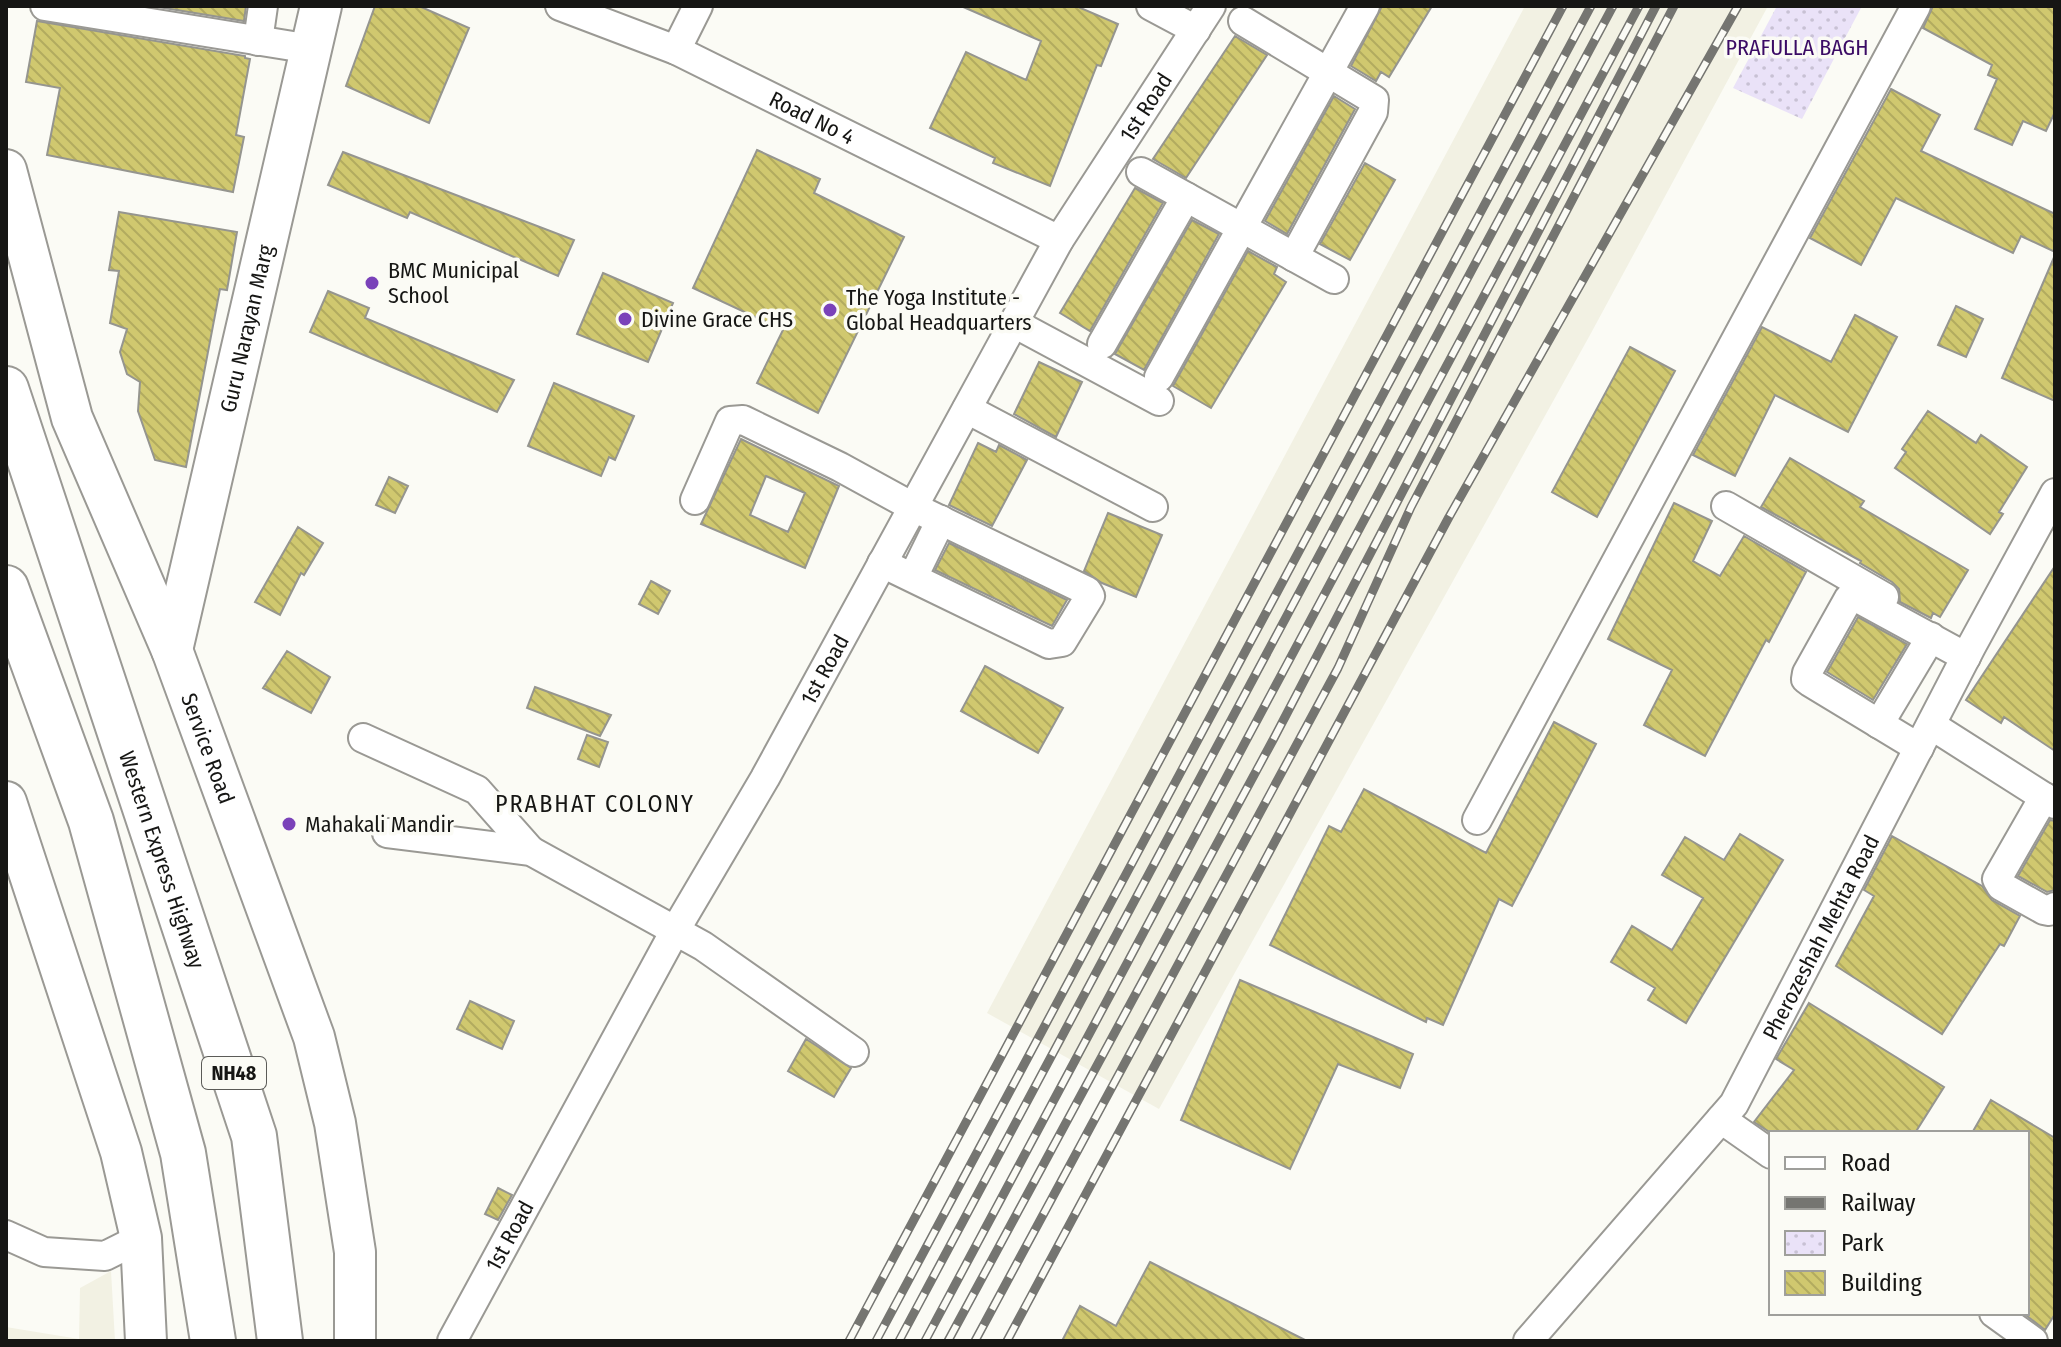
<svg xmlns="http://www.w3.org/2000/svg" width="2061" height="1347" font-family="'Fira Sans Condensed',sans-serif">
<style>
.built{fill:#f2f1e3}
.park{fill:url(#park-dots)}
.building{fill:url(#building-back-hatch);stroke:#95958f;stroke-width:2;fill-rule:evenodd}
.lines{fill:none;stroke-linecap:round;stroke-linejoin:round}
.street-casing{stroke:#9a9994;stroke-width:32}
.secondary-casing{stroke:#9a9994;stroke-width:44}
.highway-casing{stroke:#9a9994;stroke-width:48}
.street{stroke:#fff;stroke-width:28}
.secondary{stroke:#fff;stroke-width:40}
.highway{stroke:#fff;stroke-width:44}
.rail-casing{stroke:#757571;stroke-width:9}
.rail{stroke:#fbfbf5;stroke-width:6;stroke-dasharray:18;stroke-linecap:butt}
.poi-dot{fill:#7a42b9;stroke:#fbfbf5;stroke-width:3}
.labels{text-anchor:middle;stroke-width:7;stroke-linejoin:round;paint-order:stroke}
.shield{fill:#fbfbf5;stroke:#5b5b58;stroke-width:2}
.shield-label{font-size:20px;font-weight:bold;fill:#161614}
.park-label{font-size:22px;fill:#3b0b65;stroke:#fbfbf5}
.street-label{font-size:22px;fill:#161614;stroke:#fbfbf5}
.poi-label{font-size:22px;fill:#161614;stroke:#fbfbf5;text-anchor:start}
.neighbourhood-label{font-size:24px;letter-spacing:2px;fill:#161614;stroke:#fbfbf5}
</style>
<defs>
<pattern id="park-dots" width="8" height="8" patternUnits="userSpaceOnUse" patternTransform="scale(2)"><rect width="8" height="8" fill="#eae2f8"/><path d="M2 2h.1M6 6h.1" fill="none" stroke="#c8c1d4" stroke-width="1.8" stroke-linecap="round"/></pattern>
<pattern id="building-back-hatch" width="6" height="6" patternUnits="userSpaceOnUse" patternTransform="scale(2)"><rect width="6" height="6" fill="#d0c86f"/><path d="M-1 5l2 2M0 0l6 6M5-1l2 2" fill="none" stroke="#b2ab5f"/></pattern>
</defs>
<rect width="100%" height="100%" fill="#fbfbf5"/>
<path class="built" d="M1525 6H1768L1590 335 1159 1109 987 1013Z
M111 1271 115 1341H6V1327L79 1339 80 1288Z"/>
<path class="park" d="M1777 6H1862L1802 119 1733 88Z"/>
<path class="building" d="M152 6H246L244 21Z
M375 6H419L469 28 429 123 346 86Z
M961 6H1076L1118 24 1101 66 1097 65 1050 186 993 163 995 158 930 128 966 52 1026 80 1041 41Z
M1382 6H1432L1389 77 1381 72 1376 81 1351 66Z
M1933 6H2055V112L2046 131 2023 121 2012 145 1975 129 1997 79 1988 75 1992 65 1923 28Z
M37 21 245 56V58L250 59 236 135 244 137 233 192 47 155 60 88 26 82Z
M1235 36 1267 55 1186 178 1153 159Z
M1891 89 1940 115 1921 151 2055 214V252L2021 236 2013 253 1896 198 1861 265 1810 238Z
M1334 96 1355 109 1287 234 1265 221Z
M757 150 820 179 814 193 904 237 818 413 757 383 783 330 693 288Z
M343 152 574 240 558 276 410 212 407 218 328 185Z
M1365 163 1395 180 1350 260 1320 244Z
M1135 188 1163 203 1090 331 1060 313Z
M119 212 237 232 227 290 220 289 186 467 155 460 138 411 140 382 127 374 120 352 127 329 110 323 119 271 109 270Z
M1192 220 1219 234 1144 370 1115 354Z
M1248 251 1277 267 1274 274 1286 282 1211 408 1173 386Z
M2055 255V401L2002 378Z
M603 273 673 303 648 362 577 334Z
M328 291 369 308 365 318 514 380 497 412 310 332Z
M1956 306 1983 319 1966 357 1938 345Z
M1855 315 1897 337 1848 432 1775 395 1735 476 1693 455 1762 327 1831 362Z
M1630 347 1675 371 1597 517 1552 492Z
M1039 362 1082 382 1056 437 1014 414Z
M554 383 634 416 615 460 609 457 601 476 528 446Z
M1928 411 1976 443 1981 435 2027 467 1999 512 2003 514 1990 534 1895 468 1906 452 1902 449Z
M741 439 839 486 805 568 701 524ZM766 476 805 493 788 532 750 515Z
M978 443 996 452 999 445 1027 460 992 526 949 505Z
M1790 458 1864 501 1860 507 1968 570 1940 617 1933 613 1931 618 1900 602 1899 589 1892 582 1860 563 1861 561 1761 507Z
M389 477 408 486 395 513 376 505Z
M1674 503 1712 521 1693 561 1720 576 1744 536 1806 572 1769 642 1766 640 1705 756 1644 725 1672 670 1608 639Z
M1108 513 1162 535 1136 597 1102 583 1084 571Z
M298 527 323 543 304 575 301 573 280 615 255 602Z
M949 543 1067 600 1052 626 935 570Z
M2055 566V751L2004 717 2001 723 1966 700Z
M651 581 670 591 658 614 639 604Z
M1858 617 1907 644 1873 700 1827 672Z
M287 651 330 677 311 713 263 688Z
M985 666 1063 708 1038 753 961 711Z
M535 687 611 715 600 736 527 708Z
M1554 722 1596 744 1512 906 1499 899 1443 1025 1427 1018 1426 1022 1270 945 1329 826 1341 832 1364 789 1486 853Z
M587 735 608 742 599 767 578 759Z
M2050 820 2055 821V890L2047 892 2018 876Z
M1740 834 1783 860 1686 1023 1648 1000 1655 988 1611 962 1632 926 1672 950 1703 898 1662 875 1685 837 1724 860Z
M1892 836 1982 886 1992 900 2020 916 2004 946 2000 944 1942 1034 1836 966 1874 896 1864 890Z
M1240 980 1413 1054 1400 1088 1338 1064 1290 1169 1181 1120Z
M470 1001 514 1021 502 1049 457 1029Z
M1809 1003 1944 1087 1915 1133H1771L1754 1122 1794 1070 1776 1059Z
M806 1039 851 1068 834 1097 788 1071Z
M1991 1100 2055 1138V1314L2045 1330 2027 1316V1133H1972Z
M498 1188 512 1195 498 1220 485 1214Z
M1150 1262 1307 1341H1062L1080 1306 1116 1326Z"/>
<g class="lines">
<defs>
<g id="street">
<path d="M45 6 311 49"/>
<path id="s1" d="M560 6 676 50 1059 240"/>
<path d="M1151 6 1196 30"/>
<path d="M1243 21 1374 100 1373 112 1294 257"/>
<path d="M258 41 263 6"/>
<path d="M676 50 698 6"/>
<path d="M1141 172 1334 279"/>
<path d="M1014 323 1159 401"/>
<path d="M1102 344 1186 197"/>
<path d="M1159 377 1365 6"/>
<path d="M967 409 1153 507"/>
<path d="M695 500 730 421 743 420 840 467 913 507 1087 591 1090 596 1062 642 1049 644 882 563"/>
<path d="M1726 506 1884 597"/>
<path d="M913 577 941 520"/>
<path d="M1879 724 1931 637"/>
<path d="M1931 725 2055 804"/>
<path d="M363 738 477 790 531 851"/>
<path d="M1919 748 1810 682 1806 679 1807 673 1849 598 1854 596 1966 657"/>
<path d="M2044 797 1997 879 2001 886 2044 910 2049 911 2055 907"/>
<path d="M1477 820 1916 6"/>
<path d="M387 833 531 851 703 946 854 1052"/>
<path d="M1721 1119 1771 1154"/>
<path d="M6 1235 44 1252 105 1256 141 1238"/>
<path d="M1994 1313 2033 1341"/>
<path id="s2" d="M452 1341 676 929 765 778 1059 240 1211 6"/>
<path id="s3" d="M1528 1341 1734 1104 1971 647 2055 493"/>
</g>
<g id="secondary">
<path id="s4" d="M6 170 72 418 172 650 314 1037 335 1123 355 1252V1341"/>
<path id="s5" d="M172 650 321 6"/>
<path d="M6 802 121 1152 141 1238 146 1341"/>
</g>
<g id="highway">
<path id="s6" d="M6 389 254 1136 280 1341"/>
<path d="M6 588 91 821 183 1153 213 1341"/>
</g>
</defs>
<use href="#street" class="street-casing"/>
<use href="#secondary" class="secondary-casing"/>
<use href="#highway" class="highway-casing"/>
<use href="#street" class="street"/>
<use href="#secondary" class="secondary"/>
<use href="#highway" class="highway"/>
<defs>
<path id="rail" d="M849 1341 1563 6
M876 1341 1591 6
M899 1341 1613 6
M925 1341 1639 6
M948 1341 1273 740 1656 6
M975 1341 1338 668 1411 507 1674 6
M1007 1341 1449 517 1738 6"/>
</defs>
<use href="#rail" class="rail-casing"/>
<use href="#rail" class="rail"/>
</g>
<g class="poi-dot">
<circle cx="372" cy="283" r="8"/>
<circle cx="830" cy="310" r="8"/>
<circle cx="625" cy="319" r="8"/>
<circle cx="289" cy="824" r="8"/>
</g>
<g class="labels">
<rect class="shield" x="202" y="1057" width="64" height="32" rx="6"/>
<g class="shield-label">
<text x="234" y="1080">NH48</text>
</g>
<g class="park-label">
<text x="1797" y="55">PRAFULLA BAGH</text>
</g>
<g class="street-label">
<text dy="8" stroke="none"><textPath href="#s2" startOffset="1416">1st Road</textPath></text>
<text dy="8" stroke="none"><textPath href="#s1" startOffset="276">Road No 4</textPath></text>
<text dy="8" stroke="none"><textPath href="#s5" startOffset="330">Guru Narayan Marg</textPath></text>
<text dy="8" stroke="none"><textPath href="#s2" startOffset="768">1st Road</textPath></text>
<text dy="8" stroke="none"><textPath href="#s4" startOffset="614">Service Road</textPath></text>
<text dy="8" stroke="none"><textPath href="#s6" startOffset="496">Western Express Highway</textPath></text>
<text dy="8" stroke="none"><textPath href="#s3" startOffset="502">Pherozeshah Mehta Road</textPath></text>
<text dy="8" stroke="none"><textPath href="#s2" startOffset="120">1st Road</textPath></text>
</g>
<g class="poi-label">
<text x="388" y="278">BMC Municipal<tspan x="388" dy="25">School</tspan></text>
<text x="846" y="305">The Yoga Institute -<tspan x="846" dy="25">Global Headquarters</tspan></text>
<text x="641" y="327">Divine Grace CHS</text>
<text x="305" y="832">Mahakali Mandir</text>
</g>
<g class="neighbourhood-label">
<text x="595" y="812">PRABHAT COLONY</text>
</g>
</g>
<rect width="2061" height="1347" fill="none" stroke="#161614" stroke-width="16"/>
<rect x="1769" y="1131" width="260" height="184" fill="#fbfbf5" stroke="#9f9f9b" stroke-width="2"/>
<rect x="1785" y="1157" width="40" height="12" fill="#ffffff" stroke="#9f9f9b" stroke-width="2"/>
<text x="1841" y="1171" font-size="24" fill="#161614">Road</text>
<rect x="1785" y="1197" width="40" height="12" fill="#757571" stroke="#9f9f9b" stroke-width="2"/>
<text x="1841" y="1211" font-size="24" fill="#161614">Railway</text>
<rect x="1785" y="1231" width="40" height="24" fill="url(#park-dots)" stroke="#9f9f9b" stroke-width="2"/>
<text x="1841" y="1251" font-size="24" fill="#161614">Park</text>
<rect x="1785" y="1271" width="40" height="24" fill="url(#building-back-hatch)" stroke="#9f9f9b" stroke-width="2"/>
<text x="1841" y="1291" font-size="24" fill="#161614">Building</text>
</svg>
